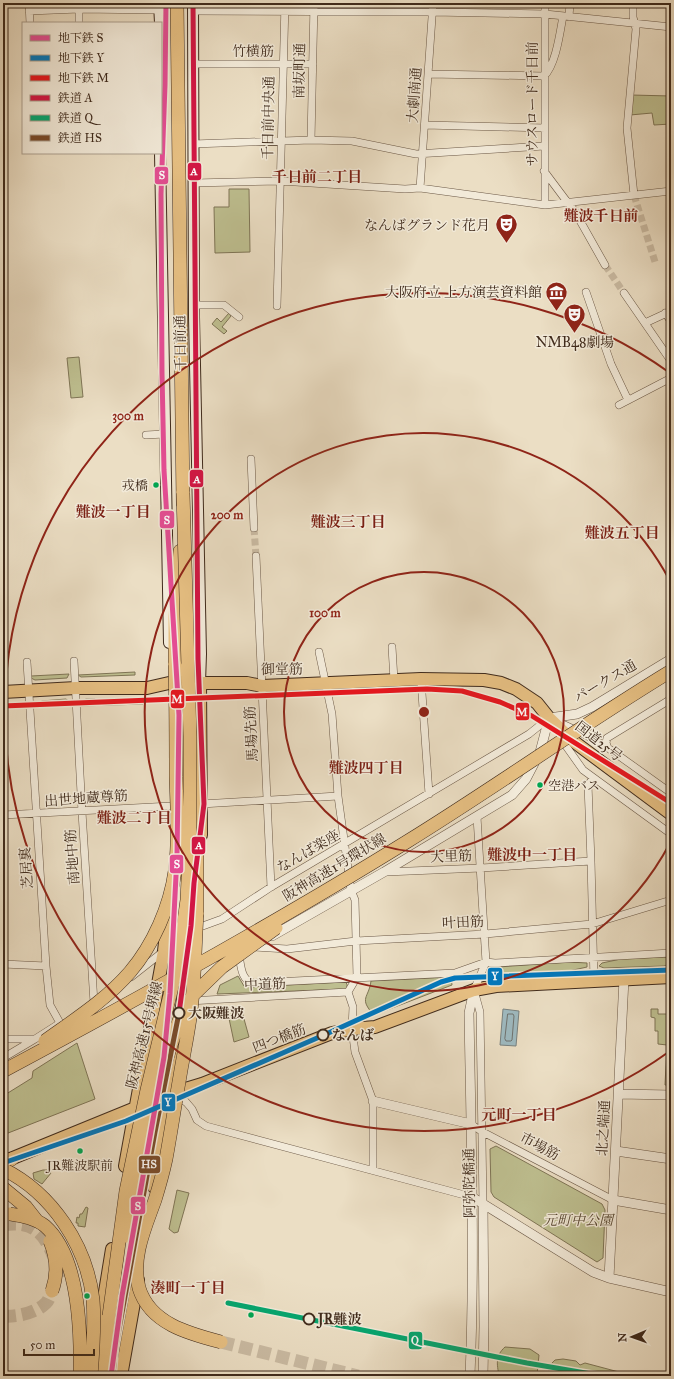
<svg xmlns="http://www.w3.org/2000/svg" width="674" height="1379" font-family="'IM FELL Great Primer','Noto Serif JP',serif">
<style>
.green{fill:#bebf90;stroke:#7f7556}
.water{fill:#9eb9bf;stroke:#78807e}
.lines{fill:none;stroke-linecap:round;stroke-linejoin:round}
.shore{stroke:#6f726e;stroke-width:1}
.minor-tunnel{stroke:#c9baa2;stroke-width:7;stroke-dasharray:7 3.5;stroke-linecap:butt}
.motorway-tunnel{stroke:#c9baa2;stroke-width:13;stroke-dasharray:13 6;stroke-linecap:butt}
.minor-casing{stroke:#6b5846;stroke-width:8}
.tertiary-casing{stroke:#6b5846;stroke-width:10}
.secondary-casing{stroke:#402b1c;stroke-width:12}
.primary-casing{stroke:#402b1c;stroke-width:14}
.trunk-casing{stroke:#402b1c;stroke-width:14}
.motorway-casing{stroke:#402b1c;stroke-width:14}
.minor{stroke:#f2ead9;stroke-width:7}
.tertiary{stroke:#f2ead9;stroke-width:9}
.secondary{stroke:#f2ead9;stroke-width:10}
.primary{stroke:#e6bf82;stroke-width:12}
.trunk{stroke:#e6bf82;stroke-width:12}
.motorway{stroke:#e6bf82;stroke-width:13}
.motorway-bridge-casing{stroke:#402b1c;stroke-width:14;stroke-linecap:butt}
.motorway-bridge{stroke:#e6bf82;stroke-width:13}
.rail-1-casing{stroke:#f2ead9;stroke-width:8}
.rail-2-casing{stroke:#f2ead9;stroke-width:8}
.rail-3-casing{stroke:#f2ead9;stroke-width:8}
.rail-1{stroke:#d21644;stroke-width:5}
.rail-2{stroke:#05a66f;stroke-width:5}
.rail-3{stroke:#7a4b2a;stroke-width:5}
.metro-1-casing{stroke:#f2ead9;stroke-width:8}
.metro-2-casing{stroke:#f2ead9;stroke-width:8}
.metro-3-casing{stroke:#f2ead9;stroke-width:8}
.metro-1{stroke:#e44d93;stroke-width:5}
.metro-2{stroke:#0078be;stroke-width:5}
.metro-3{stroke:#e5171f;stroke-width:5}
.ring{fill:none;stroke:#8f2418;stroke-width:2}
.bus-dot{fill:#00a651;stroke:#f2ead9;stroke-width:1.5}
.stop-dot{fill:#f2ead9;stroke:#402b1c;stroke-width:2}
.labels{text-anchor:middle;stroke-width:3;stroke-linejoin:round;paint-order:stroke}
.bus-label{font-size:13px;fill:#402b1c;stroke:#f2ead9;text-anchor:end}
.street-label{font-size:14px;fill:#402b1c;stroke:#f2ead9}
.poi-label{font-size:14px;fill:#402b1c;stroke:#f2ead9;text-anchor:end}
.stop-label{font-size:14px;font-weight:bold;fill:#402b1c;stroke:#f2ead9;text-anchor:start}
.park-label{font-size:14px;font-style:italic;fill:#594933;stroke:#f2ead9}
.neighbourhood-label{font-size:15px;font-weight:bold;fill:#7a1f14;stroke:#f2ead9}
.centre{fill:#8f2418;stroke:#f2ead9;stroke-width:2}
.ring-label{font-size:12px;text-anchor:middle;font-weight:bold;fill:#8f2418;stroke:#f2ead9;stroke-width:3;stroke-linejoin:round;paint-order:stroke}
.line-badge{stroke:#f2ead9;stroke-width:1.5}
.badge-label{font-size:11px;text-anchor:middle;font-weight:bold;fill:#fff}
</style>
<rect width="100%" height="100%" fill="#ebdec4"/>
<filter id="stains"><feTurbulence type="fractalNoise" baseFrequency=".005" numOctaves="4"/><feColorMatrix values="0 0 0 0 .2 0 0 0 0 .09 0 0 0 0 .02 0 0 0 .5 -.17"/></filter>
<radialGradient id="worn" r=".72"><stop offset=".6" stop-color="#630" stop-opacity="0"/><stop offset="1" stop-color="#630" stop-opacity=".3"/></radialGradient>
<path class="green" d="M631 95 671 96V124L654 125 652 113 630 115Z
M229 189H249L250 252 215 253 214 207H229Z
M229 313 231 316 222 327 227 331 224 334 212 324 217 318 221 322Z
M79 357 83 397 71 398 67 358Z
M135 672V675L81 677 78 675Z
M69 674 67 678 35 680 31 678V676Z
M66 699 70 702V704L66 706 43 707 40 705V702L42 701Z
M86 699H95L100 703 143 701V704L81 706 82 701Z
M664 957 668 958 669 961V964L664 966 604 968 599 966 602 963 621 959Z
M569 962 587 963V967L569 971 499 976 498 967Z
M238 976 244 986 251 987 345 982 347 984V988L346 989 217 994 220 985Z
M451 977 452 985 374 1015C358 998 369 998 371 981Z
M241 1008 249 1037 234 1042 227 1009Z
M651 1009H658V1014H671V1085H665L667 1045 658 1044V1031H655V1018L651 1017Z
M77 1043 95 1099 3 1135V1096L32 1078 33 1071Z
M496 1146 602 1204 605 1210 603 1258 597 1262 494 1197 491 1192 490 1149Z
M43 1170H47L51 1173 42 1184 34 1179 33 1173Z
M177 1190 189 1193 178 1232 174 1233 169 1229Z
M86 1207 88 1208 85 1227 78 1226V1223H76L77 1217 79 1218 80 1214H82Z
M505 1347 530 1349 539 1355 537 1375 530 1376 509 1373 507 1376H499C497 1364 495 1356 505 1347Z
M563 1359 576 1361 580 1365 585 1363 634 1376H597L580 1372 575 1375 561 1372 559 1376H547L549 1371 550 1365 555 1360Z"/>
<path class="water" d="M503 1009 519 1011 516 1046 500 1045Z"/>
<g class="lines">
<path class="shore" d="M508 1014H513L514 1016 512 1040 511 1041H506L505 1039Z"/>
<path class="minor-tunnel" d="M634 195 656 265
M605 265 624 293
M254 528 256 556"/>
<path class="motorway-tunnel" d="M3 1225C45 1218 50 1248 62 1280
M3 1316C17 1317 36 1313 46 1303 49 1300 50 1295 52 1291
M221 1342 358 1376"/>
<defs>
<path id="minor" d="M29 3 30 23
M633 3V17L636 29 627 128 634 195
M79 9V23
M29 11 79 9 160 10
M193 11 433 12 545 14 671 27
M569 17 570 3
M193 64H313
M429 74 544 76C556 65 560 32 563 16
M425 125 545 128
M311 140 314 3
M193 144 311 140 352 141 416 154 544 146
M544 171 568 203 574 210 605 265
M194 183 280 181 405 189 420 188 545 205 671 191
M420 188 433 3
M545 205V3
M586 292 611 364 628 400
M624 293 671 361
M194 305H224L239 317
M277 306 285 3
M665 313 671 321
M645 323 671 311
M619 405 671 378
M146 435 164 434
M251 459 254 528
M256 556 271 887
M392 647 394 680
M319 652 332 714 338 796 351 890 355 900 357 977 348 992 353 1007 352 1029 355 1052 373 1101V1170
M74 661 82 812 94 1003
M27 662 46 966 50 1005 60 1023
M421 679 429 794
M558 722 584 734 608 748 671 793
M561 739 583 770 671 834
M608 748 606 743 607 738 671 699
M201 804 338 796
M3 815 171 806
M477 817 486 962 474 990 480 1012 483 1204
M386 872 481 868 591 861
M200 927 222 919 271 887 529 734 549 718
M253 947 287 949 356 941 485 934 592 924 671 900
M239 955C241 966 241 980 253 983L455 973 486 962 495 963 671 953
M3 964 46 966
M131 977 164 951
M594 981 591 861 588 785 591 781 596 780
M189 1001 348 992
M3 1039H35L57 1025
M3 1058 35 1039
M175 1097 186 1102 192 1109 197 1120 206 1126 472 1197
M471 1124 481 1131 613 1200"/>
<path id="tertiary" d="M272 936 384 872 512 795 526 779 540 752 549 718 577 714 592 707 671 659
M619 1094 671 1095
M373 1101 471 1124
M616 1151 671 1159
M472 1197 593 1272 609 1278 671 1292
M613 1200 671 1210
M609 1278 624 979
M470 1376C475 1255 471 1134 469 1013L474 990
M483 1376 484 1326 483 1204"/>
<path id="secondary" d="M159 3 160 23
M193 3 194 317 201 654 200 682
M160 153 169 643"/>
<path id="primary" d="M200 682 201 835
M181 1015 185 985 191 962
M169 1094 202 1084 332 1033 352 1029 375 1027 474 990 496 986 671 977
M3 1162 150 1102
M125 1166 164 951 169 908
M154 1187 170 1094 178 1037
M98 1335 112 1249
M121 1376 138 1280"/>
<path id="trunk" d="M3 692 76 688H147L169 683H247L262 686 421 679 484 680 501 683 516 689 537 703 549 718 573 741 671 814"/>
<path id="motorway" d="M177 3 183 503
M175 665V617L180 551
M196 823 197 857V914
M3 1164 12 1159
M102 1376 109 1316"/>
</defs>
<use href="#minor" class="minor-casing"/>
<use href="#tertiary" class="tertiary-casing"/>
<use href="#secondary" class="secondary-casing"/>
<use href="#primary" class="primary-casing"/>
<use href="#trunk" class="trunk-casing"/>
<use href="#motorway" class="motorway-casing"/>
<use href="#minor" class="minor"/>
<use href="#tertiary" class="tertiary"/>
<use href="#secondary" class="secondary"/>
<use href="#primary" class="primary"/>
<use href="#trunk" class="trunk"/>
<use href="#motorway" class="motorway"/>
<defs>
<path id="motorway-bridge" d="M197 914C195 943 195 972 192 1001 190 1026 184 1051 180 1076 175 1104 171 1132 166 1159 163 1173 159 1187 155 1200 145 1228 131 1258 139 1288 150 1324 190 1334 221 1342
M45 1041C74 1020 106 1000 130 972 153 945 170 907 175 871 179 840 177 808 176 777 176 740 176 703 175 665
M3 1071C140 998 276 923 408 841 497 786 582 725 671 671
M3 1169C52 1193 87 1246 93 1300 95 1325 93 1351 91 1376
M3 1188 26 1207 37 1221
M10 1214C22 1216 35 1218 45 1226 80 1257 81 1333 80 1376
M127 1236 166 1061 177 1026 182 1013 193 995 222 967 276 928
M50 1241C57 1258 58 1274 52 1291
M109 1316 126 1191 147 1090 178 962 187 900 190 837V736L183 493"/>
</defs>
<use href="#motorway-bridge" class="motorway-bridge-casing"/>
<use href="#motorway-bridge" class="motorway-bridge"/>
<defs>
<path id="rail-1" d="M179 1013 191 926 194 883 204 804 198 659 193 3"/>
<path id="rail-2" d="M228 1303 527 1363 603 1376"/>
<path id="rail-3" d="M113 1376 115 1351 155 1132 179 1013"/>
</defs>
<use href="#rail-1" class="rail-1-casing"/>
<use href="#rail-2" class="rail-2-casing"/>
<use href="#rail-3" class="rail-3-casing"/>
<use href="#rail-1" class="rail-1"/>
<use href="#rail-2" class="rail-2"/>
<use href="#rail-3" class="rail-3"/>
<defs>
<path id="metro-1" d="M111 1376 122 1296 164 1057 170 994 177 856 179 715 164 470 162 373 161 194 165 85 166 3"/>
<path id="metro-2" d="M3 1163 126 1121 324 1035 441 982 455 978 671 970"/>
<path id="metro-3" d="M3 706 427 689 462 691 500 702 532 716 671 803"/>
</defs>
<use href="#metro-1" class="metro-1-casing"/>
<use href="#metro-2" class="metro-2-casing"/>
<use href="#metro-3" class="metro-3-casing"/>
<use href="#metro-1" class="metro-1"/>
<use href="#metro-2" class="metro-2"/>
<use href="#metro-3" class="metro-3"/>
</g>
<g class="ring">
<circle cx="424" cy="712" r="140"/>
<path d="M670 843A279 279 0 1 1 670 581"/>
<path d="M670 1051A419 419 0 1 1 670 373"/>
</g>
<defs>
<symbol id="theatre-pin" viewBox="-11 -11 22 30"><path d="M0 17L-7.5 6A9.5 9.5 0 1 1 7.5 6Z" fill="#8f2418" stroke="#f2ead9"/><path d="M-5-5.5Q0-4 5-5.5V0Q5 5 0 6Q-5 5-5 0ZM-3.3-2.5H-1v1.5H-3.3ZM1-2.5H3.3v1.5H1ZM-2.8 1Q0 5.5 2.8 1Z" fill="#fff"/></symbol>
<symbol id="museum-pin" viewBox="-11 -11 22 30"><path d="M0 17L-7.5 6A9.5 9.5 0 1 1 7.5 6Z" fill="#8f2418" stroke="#f2ead9"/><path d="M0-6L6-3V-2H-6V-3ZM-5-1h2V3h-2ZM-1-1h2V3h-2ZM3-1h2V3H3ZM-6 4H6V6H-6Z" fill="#fff"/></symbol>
</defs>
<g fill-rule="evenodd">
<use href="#theatre-pin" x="494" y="212" width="25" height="34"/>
<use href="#museum-pin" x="544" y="280" width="25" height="34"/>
<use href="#theatre-pin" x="562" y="302" width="25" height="34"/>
</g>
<g class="bus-dot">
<circle cx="156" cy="485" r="3.5"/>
<circle cx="540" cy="785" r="3.5"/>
<circle cx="80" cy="1151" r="3.5"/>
<circle cx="87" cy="1296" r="3.5"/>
<circle cx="251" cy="1315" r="3.5"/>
</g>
<g class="stop-dot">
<circle cx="179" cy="1013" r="5.5"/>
<circle cx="323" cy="1035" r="5.5"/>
<circle cx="309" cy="1319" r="5.5"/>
</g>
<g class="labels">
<g class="bus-label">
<text x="148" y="490">戎橋</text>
<text x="548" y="790" text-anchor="start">空港バス</text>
<text x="80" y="1170" text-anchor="middle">JR難波駅前</text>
</g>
<g class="street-label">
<text x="253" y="56">竹横筋</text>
<text transform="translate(299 71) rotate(-89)" y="5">南坂町通</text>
<text transform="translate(414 95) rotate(-86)" y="5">大劇南通</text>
<text transform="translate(532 104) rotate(-90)" y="5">サウスロード千日前</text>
<text transform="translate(268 118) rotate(-89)" y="5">千日前中央通</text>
<text transform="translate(180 343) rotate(-91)" y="5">千日前通</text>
<text transform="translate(282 669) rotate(-1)" y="5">御堂筋</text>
<text transform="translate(605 681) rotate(-30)" y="5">パークス通</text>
<text transform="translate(251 734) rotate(-93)" y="5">馬場先筋</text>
<text transform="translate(599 741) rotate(38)" y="5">国道25号</text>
<text transform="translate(86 798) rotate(-4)" y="5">出世地蔵尊筋</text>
<text transform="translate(308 851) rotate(-30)" y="5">なんば楽座</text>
<text transform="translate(451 856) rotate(-2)" y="5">大里筋</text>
<text transform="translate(72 857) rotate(-94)" y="5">南地中筋</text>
<text transform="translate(334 867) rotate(-31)" y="5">阪神高速1号環状線</text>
<text transform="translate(26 868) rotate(-94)" y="5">芝居裏</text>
<text transform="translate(463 922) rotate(-3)" y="5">叶田筋</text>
<text transform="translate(265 984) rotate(-3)" y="5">中道筋</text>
<text transform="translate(144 1035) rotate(-76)" y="5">阪神高速15号堺線</text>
<text transform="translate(279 1038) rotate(-21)" y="5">四つ橋筋</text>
<text transform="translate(603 1128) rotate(-87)" y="5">北之端通</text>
<text transform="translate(540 1146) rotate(28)" y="5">市場筋</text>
<text transform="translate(469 1183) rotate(-91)" y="5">阿弥陀橋通</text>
</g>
<g class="poi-label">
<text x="490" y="230">なんばグランド花月</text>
<text x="542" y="297">大阪府立 上方演芸資料館</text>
<text x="575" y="347" text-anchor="middle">NMB48劇場</text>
</g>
<g class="stop-label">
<text x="188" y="1018">大阪難波</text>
<text x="332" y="1040">なんば</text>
<text x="318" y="1324">JR難波</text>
</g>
<g class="park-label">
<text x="578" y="1225">元町中公園</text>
</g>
<g class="neighbourhood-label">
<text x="317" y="182">千日前二丁目</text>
<text x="601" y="221">難波千日前</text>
<text x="113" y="517">難波一丁目</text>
<text x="348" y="527">難波三丁目</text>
<text x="622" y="538">難波五丁目</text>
<text x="366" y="773">難波四丁目</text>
<text x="134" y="823">難波二丁目</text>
<text x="532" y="860">難波中一丁目</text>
<text x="519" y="1120">元町一丁目</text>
<text x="188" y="1293">湊町一丁目</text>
</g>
</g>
<circle cx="424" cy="712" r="6" class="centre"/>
<g class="ring-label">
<text x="128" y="420">300 m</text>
<text x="227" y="519">200 m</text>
<text x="325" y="617">100 m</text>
</g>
<g class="line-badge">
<rect x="187" y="162" width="15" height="19" rx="4" fill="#d21644"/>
<rect x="154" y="166" width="15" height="19" rx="4" fill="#e44d93"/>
<rect x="189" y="469" width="15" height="19" rx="4" fill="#d21644"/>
<rect x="159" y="510" width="16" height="19" rx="4" fill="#e44d93"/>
<rect x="170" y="689" width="15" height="20" rx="4" fill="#e5171f"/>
<rect x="515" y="702" width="15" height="19" rx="4" fill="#e5171f"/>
<rect x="191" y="836" width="15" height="19" rx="4" fill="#d21644"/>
<rect x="169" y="854" width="15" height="20" rx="4" fill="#e44d93"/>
<rect x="487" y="967" width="16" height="19" rx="4" fill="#0078be"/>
<rect x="161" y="1093" width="15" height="19" rx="4" fill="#0078be"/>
<rect x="138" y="1155" width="23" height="19" rx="4" fill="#7a4b2a"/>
<rect x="130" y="1196" width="16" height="19" rx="4" fill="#e44d93"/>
<rect x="408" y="1331" width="15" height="19" rx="4" fill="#05a66f"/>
</g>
<g class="badge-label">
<text x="194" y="175">A</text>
<text x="162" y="179">S</text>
<text x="197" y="483">A</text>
<text x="167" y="524">S</text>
<text x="177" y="703">M</text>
<text x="522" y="716">M</text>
<text x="199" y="849">A</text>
<text x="177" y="868">S</text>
<text x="495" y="980">Y</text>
<text x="168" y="1106">Y</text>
<text x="149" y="1168">HS</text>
<text x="138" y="1210">S</text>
<text x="415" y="1344">Q</text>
</g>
<rect width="674" height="1379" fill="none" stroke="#ebdec4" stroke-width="16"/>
<rect x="4" y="4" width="666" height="1371" fill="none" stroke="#402b1c" stroke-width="2"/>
<rect x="8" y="8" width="658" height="1363" fill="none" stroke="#402b1c"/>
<rect x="22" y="22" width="140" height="132" fill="#f2ead9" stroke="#ab9e8d"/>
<rect x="30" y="35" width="20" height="6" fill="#e44d93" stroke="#ab9e8d"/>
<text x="58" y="42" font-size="12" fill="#402b1c">地下鉄 S</text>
<rect x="30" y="55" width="20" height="6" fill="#0078be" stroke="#ab9e8d"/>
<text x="58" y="62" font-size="12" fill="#402b1c">地下鉄 Y</text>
<rect x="30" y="75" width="20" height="6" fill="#e5171f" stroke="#ab9e8d"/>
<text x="58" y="82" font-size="12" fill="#402b1c">地下鉄 M</text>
<rect x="30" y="95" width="20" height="6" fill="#d21644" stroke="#ab9e8d"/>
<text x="58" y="102" font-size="12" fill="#402b1c">鉄道 A</text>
<rect x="30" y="115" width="20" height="6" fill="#05a66f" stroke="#ab9e8d"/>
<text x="58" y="122" font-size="12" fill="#402b1c">鉄道 Q</text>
<rect x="30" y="135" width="20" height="6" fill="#7a4b2a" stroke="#ab9e8d"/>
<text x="58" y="142" font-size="12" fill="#402b1c">鉄道 HS</text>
<g transform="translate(632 1337) rotate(268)" stroke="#f2ead9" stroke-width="3" paint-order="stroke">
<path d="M0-3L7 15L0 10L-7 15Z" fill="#402b1c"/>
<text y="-6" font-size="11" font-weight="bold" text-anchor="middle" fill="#402b1c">N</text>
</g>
<path d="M24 1349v6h70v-6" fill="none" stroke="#402b1c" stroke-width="2"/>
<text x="30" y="1349" font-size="12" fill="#402b1c" stroke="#f2ead9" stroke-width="3" paint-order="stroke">50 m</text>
<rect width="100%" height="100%" filter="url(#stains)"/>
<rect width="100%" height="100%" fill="url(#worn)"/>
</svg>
